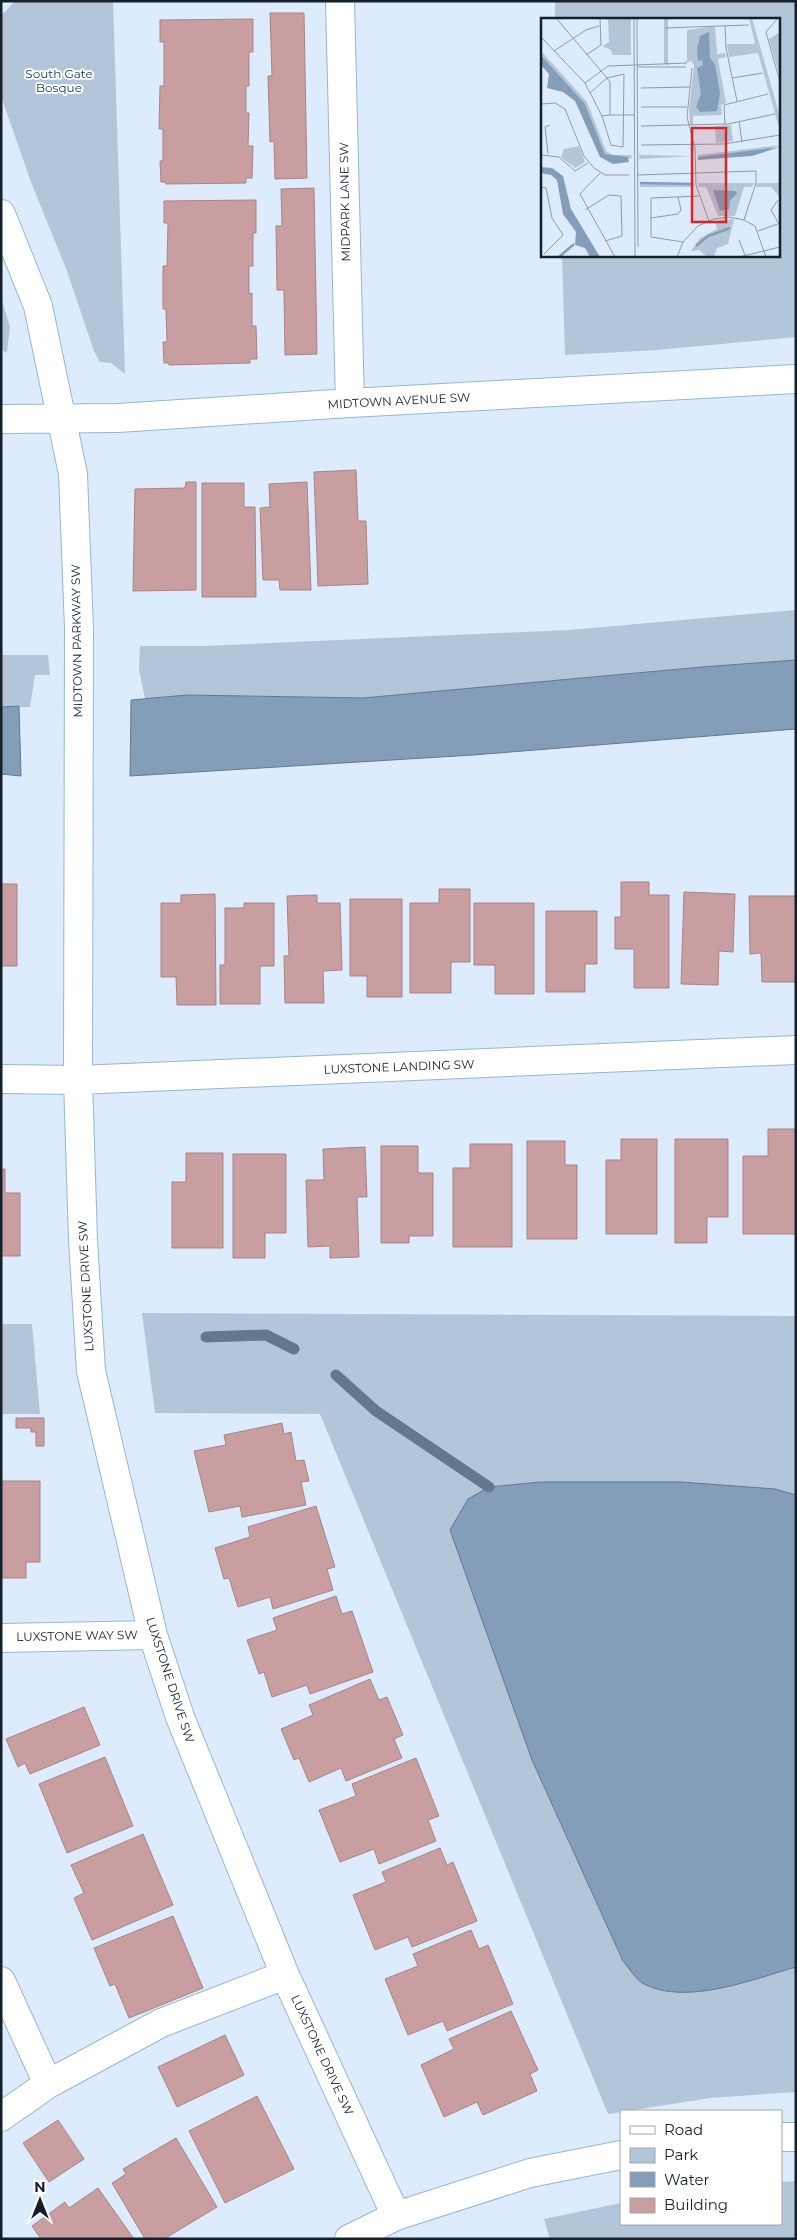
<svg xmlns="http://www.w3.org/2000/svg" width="797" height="2240" font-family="Montserrat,sans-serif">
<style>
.green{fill:#b3c5d8}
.water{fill:#849db8;stroke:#63788d}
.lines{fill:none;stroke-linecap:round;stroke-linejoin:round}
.stream{stroke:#63788d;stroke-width:11}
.building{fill:#c89ea1;stroke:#a98385}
.minor-casing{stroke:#9bb4ce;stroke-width:30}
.minor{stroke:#fff;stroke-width:28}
.labels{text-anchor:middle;stroke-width:4;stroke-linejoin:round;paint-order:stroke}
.park-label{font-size:12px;fill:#0c355a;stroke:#fff}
.street-label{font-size:12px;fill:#16202a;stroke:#fff}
.inset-river{fill:none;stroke:#849db8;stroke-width:2.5}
.inset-road{fill:none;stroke:#8d9aa8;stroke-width:1}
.view{fill:#d62828;fill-opacity:0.15;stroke:#d62828;stroke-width:2.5}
.inset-edge{fill:none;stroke:#16202a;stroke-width:2.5}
</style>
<rect width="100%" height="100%" fill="#dcecfc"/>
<path class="green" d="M15 1H113L125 374 111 363 100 362 94 351 67 271 31 182 1 96V16Z
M555 1H796V337L657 350 565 355 562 255H778V19H555Z
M1 297 10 327 7 353 1 350Z
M796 610V660L702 667 363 698 187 695 145 699 139 669 140 646H205L569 630Z
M1 655H48L50 675H35L30 707H1Z
M142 1313 796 1316V2092L710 2098 608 2114 320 1414 155 1413Z
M1 1324H32L40 1414H1Z
M796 2181V2239H550L544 2219 621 2203V2224H781V2182Z"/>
<path class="water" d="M796 660V729L473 755 130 776 131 700 187 695 363 698 702 667Z
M19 706 21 776 1 774V707Z
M540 1482H681L775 1489 796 1495V1967C753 1979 687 2006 644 1984 636 1980 629 1968 623 1961L532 1760 450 1530 468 1499 489 1487Z"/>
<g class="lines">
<path class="stream" d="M206 1337 266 1335 294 1349
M336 1375 376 1411 489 1487"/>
</g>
<path class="building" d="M270 13H304L307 178 275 179 274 141 270 142 268 76H272Z
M253 19V52H249V86H246V113H249L248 146H253L252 178H246V183L166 184 165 182H161L160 161H163V129H159L160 86H164V42H160V20Z
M314 188 317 354 285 355 284 290H277L276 226H282L281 189Z
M256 200V233H253V266H249V294L252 293V326H256L257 359H250V363L169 365V363H164L163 342H167L166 309H163V266H167L168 223H164V201Z
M356 470 358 521H366L368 584 318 586 314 472Z
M186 482H196V590L133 591 135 489 185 488Z
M307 482 311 590H280L279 580H263L260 508 270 507 269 484Z
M202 483H244V507H255L256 597H202Z
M621 882H649V895H669V988H634V949H615V917H621Z
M1 884H17V966H1Z
M439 889H470V962H451V993H410V903H439Z
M684 892 735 894 733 952 719 951 718 985 681 984Z
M215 894 216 1005H177L176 977H161V903H181V895Z
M317 895V903H340L342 970 323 971 324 1003H285L284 956H289L287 896Z
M749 896H796V982H762L761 953 750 954Z
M350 899H402V997H367V976H350Z
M244 903H274V966H260V1004H220V965H225V908H244Z
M474 903H534V994H495V965H474Z
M546 911H597V964H585V992H546Z
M768 1129H796V1234H743V1156H768Z
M621 1139H657V1234H606V1160H621Z
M675 1139H728V1217H707V1243H675Z
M527 1141H565V1165H577V1239H527Z
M470 1144H512V1247H453V1168H470Z
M381 1146H418V1173H433V1236H409V1243H381Z
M365 1147 367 1197H357L359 1257 330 1258V1246L308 1247 306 1180H324L323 1149Z
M186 1153H223V1248H172V1182H186Z
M233 1154H286V1233H265V1258H233Z
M1 1169H5V1193H20V1256H1Z
M16 1418H44V1446H36V1432H31V1428H16Z
M282 1423 284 1434 291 1432 296 1461 304 1460 309 1481 301 1482 306 1505 242 1517 240 1506 209 1512 194 1451 226 1445 224 1435Z
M1 1477 2 1481H40V1562H26V1578H1Z
M316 1506 335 1567 327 1569 333 1590 273 1609 270 1597 238 1607 229 1578 224 1579 215 1548 250 1537 248 1527Z
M336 1596 342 1614 352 1611 373 1672 310 1694 307 1685 272 1697 264 1672 259 1674 247 1640 277 1630 273 1618Z
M370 1679 379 1700 387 1697 403 1735 394 1739 402 1758 346 1781 341 1768 309 1782 299 1758 294 1760 281 1729 313 1715 309 1705Z
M84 1707 100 1745 30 1774 25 1763 18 1767 6 1739Z
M105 1757 133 1826 67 1853 39 1784Z
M416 1758 439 1816 428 1820 436 1841 379 1864 374 1849 340 1862 319 1810 356 1796 352 1784Z
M143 1834 173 1905 92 1940 74 1898 84 1893 71 1865Z
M440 1848 447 1865 453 1862 477 1921 412 1947 408 1937 375 1950 353 1895 386 1882 382 1872Z
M173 1916 203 1988 129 2018 115 1984 110 1986 94 1948Z
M471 1930 479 1949 488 1945 513 2004 447 2031 443 2021 408 2035 385 1979 418 1966 413 1954Z
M511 2011 538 2070 530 2074 537 2091 483 2115 477 2102 444 2117 421 2065 454 2049 449 2039Z
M225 2035 244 2075 177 2107 158 2067Z
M257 2096 294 2169 225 2203 189 2131Z
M58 2120 84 2159 49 2182 23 2143Z
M176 2138 217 2207 164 2239H145L112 2183 126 2174 123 2169Z
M98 2188 134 2239H41L32 2226 65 2202 69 2208Z"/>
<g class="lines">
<defs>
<path id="minor" d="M340 1 350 403
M1 214 38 306 73 474 79 629 78 1080 83 1240 91 1371 153 1635 180 1717 285 1975 396 2216
M1 419 118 418 350 403 796 379
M1 1079 78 1080 796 1050
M1 1638 153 1635
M1 1981 48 2084
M1 2117 48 2084 161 2023 285 1975
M781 2137H796
M349 2239 396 2216 530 2173 621 2155"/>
</defs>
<use href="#minor" class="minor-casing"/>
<use href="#minor" class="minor"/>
</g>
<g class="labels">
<g class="park-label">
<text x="59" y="78">South Gate<tspan x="59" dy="14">Bosque</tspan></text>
</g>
<g class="street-label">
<text transform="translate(345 202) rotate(-91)" y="4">MIDPARK LANE SW</text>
<text transform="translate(399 401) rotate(-3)" y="4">MIDTOWN AVENUE SW</text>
<text transform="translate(77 641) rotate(-91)" y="4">MIDTOWN PARKWAY SW</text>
<text transform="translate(399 1067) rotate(-2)" y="4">LUXSTONE LANDING SW</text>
<text transform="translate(86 1286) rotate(-93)" y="4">LUXSTONE DRIVE SW</text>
<text transform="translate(77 1636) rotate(-1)" y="4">LUXSTONE WAY SW</text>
<text transform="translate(170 1680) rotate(72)" y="4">LUXSTONE DRIVE SW</text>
<text transform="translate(322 2055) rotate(65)" y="4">LUXSTONE DRIVE SW</text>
</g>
</g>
<g transform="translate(541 18)">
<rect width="239" height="239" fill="#dcecfc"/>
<path d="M60 0H90V37H71L70 32 61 28 68 24 67 2ZM208 0H211L239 99V113L217 35 188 39 186 26H214ZM174 8 176 36 184 35 185 39 177 41 185 85 180 87 181 97 152 98V107L149 106 148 92 153 47 150 43 143 45 146 43V12ZM239 14V59L228 21ZM0 33 46 84 65 133 72 137H91L90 141 64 136 44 86 0 37ZM190 107 192 123 175 125 174 108ZM239 127 221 133 157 139V137ZM38 128 44 144 34 150 20 139 23 131ZM99 134V137L153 138 98 141ZM99 165H153V169H99ZM157 165H213L211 169H203L194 198H177L165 169H158ZM216 165H239V179L230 169H215ZM193 201 187 226 176 230 173 239H166L158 232 150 233 159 220 176 211 174 203Z" fill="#b3c5d8"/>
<path d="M168 14 169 40 174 46 179 75 176 93 159 94 155 89 160 76 156 50 162 47 161 42 157 43 156 32 159 18ZM0 37 44 86 64 136 87 139 88 144 72 146 59 139 34 83 22 74 6 70 8 56 0 47ZM239 129 211 138 157 142V139ZM0 149 11 150 22 158 30 191 59 239H49L44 230 34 227 35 214 22 196 16 162 10 157 0 155ZM172 172 194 173 196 175 189 183 188 191 179 193Z" fill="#849db8"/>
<path class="inset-river" d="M99 165 150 166M155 228 167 218 189 210M18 239 33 226"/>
<path class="inset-road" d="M15 0 66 60 83 56 82 129 70 127 61 98M93 0 94 239M96 0 97 229M237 0 225 14 239 64M184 7 185 30 196 83M124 10 208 7M0 19 44 65 67 48 146 45M13 33 45 12 58 8M45 37 60 27 59 0M124 46V0M126 47V0M97 49H145M151 50 146 99 154 130 155 167 168 203M191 60 222 55M44 65 61 98 69 97M100 70 149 69M49 75 66 60 69 64V97H93M0 86 14 85 24 91 43 138 53 150 64 157H88M100 89H146M198 104 201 124M184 106 183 87 227 76M100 108 187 106 234 96M100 127 183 126 239 117M7 136 4 109 9 107M0 137 18 139 34 153 47 145M59 155 39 176 74 239M96 157 215 153V165L203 202M0 169 5 170 11 200 22 217 3 236M237 182 230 192 238 206M44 192 68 177 80 178 81 218 64 223M110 200 137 196 140 192 137 179M217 213 237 206M198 222 204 237M142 224 110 219V180L158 178M136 239 142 224 157 208 173 201 188 199 203 202 214 208 225 239M198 239 239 229"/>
<path class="view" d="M151 110H185V204H151Z"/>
<rect width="239" height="239" class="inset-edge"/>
</g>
<rect width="797" height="2240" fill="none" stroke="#16202a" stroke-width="5"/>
<rect x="620" y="2110" width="162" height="115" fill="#ffffff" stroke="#a2a6aa"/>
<rect x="630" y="2126" width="25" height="8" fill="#ffffff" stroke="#a2a6aa"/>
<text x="664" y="2135" font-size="15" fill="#16202a">Road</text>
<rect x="630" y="2148" width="25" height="15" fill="#b3c5d8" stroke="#a2a6aa"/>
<text x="664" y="2160" font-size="15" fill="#16202a">Park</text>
<rect x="630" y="2172" width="25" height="15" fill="#849db8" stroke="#a2a6aa"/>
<text x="664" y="2185" font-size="15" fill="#16202a">Water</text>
<rect x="630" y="2198" width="25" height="15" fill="#c89ea1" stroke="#a2a6aa"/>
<text x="664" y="2210" font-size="15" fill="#16202a">Building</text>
<g transform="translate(40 2200)" stroke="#ffffff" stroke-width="4" paint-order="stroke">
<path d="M0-4L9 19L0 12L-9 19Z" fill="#16202a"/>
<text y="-8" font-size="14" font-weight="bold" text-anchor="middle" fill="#16202a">N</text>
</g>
</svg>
